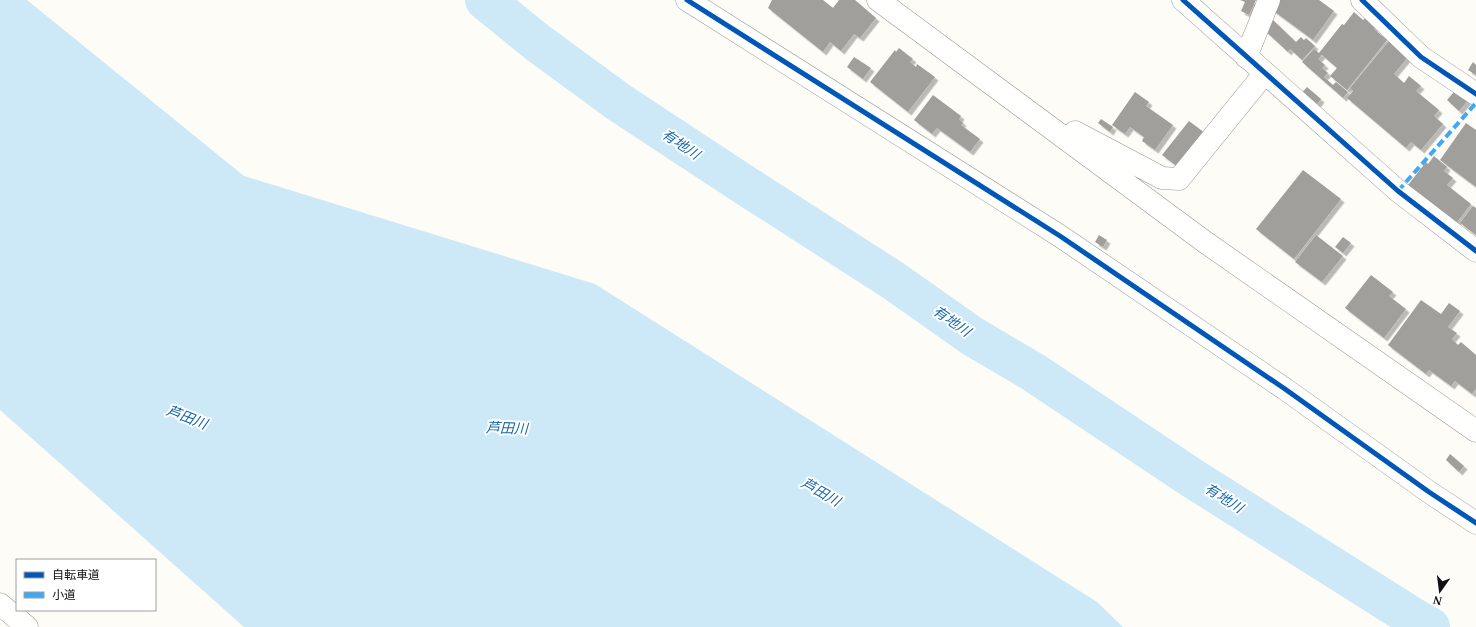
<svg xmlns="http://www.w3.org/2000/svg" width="1476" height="627" font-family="'Noto Serif','Noto Sans JP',serif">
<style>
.water{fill:#cde8f7}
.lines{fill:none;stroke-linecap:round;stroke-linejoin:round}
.river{stroke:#cde8f7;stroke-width:40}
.building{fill:#a19f9c;filter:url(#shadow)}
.minor-casing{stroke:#979795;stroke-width:23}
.tertiary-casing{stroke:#979795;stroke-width:23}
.minor{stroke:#fffffe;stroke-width:22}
.tertiary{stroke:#fffffe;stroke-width:22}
.quiet{stroke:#3fa9f5;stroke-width:4;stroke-dasharray:8 4;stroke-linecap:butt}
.cycleway-casing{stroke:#fff;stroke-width:8}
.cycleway{stroke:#0057b8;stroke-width:5}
.labels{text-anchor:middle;stroke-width:4;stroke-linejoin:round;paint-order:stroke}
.water-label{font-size:14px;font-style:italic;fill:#1768a6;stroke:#fff}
</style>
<defs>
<filter id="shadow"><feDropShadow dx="3.5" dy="3.5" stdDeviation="0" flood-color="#0004"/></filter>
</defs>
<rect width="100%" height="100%" fill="#fdfcf7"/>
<path class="water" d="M0 0H27L244 176 595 284 1097 602 1123 627H244L0 410Z"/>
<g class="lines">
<path class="river" d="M485 0 538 43 620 103 737 180 894 281 972 336 1033 372 1192 478 1409 615 1430 627"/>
</g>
<path class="building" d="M772 0H823L833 8 839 0H855L876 18 860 38 854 34 841 51 830 42 823 52 768 8Z
M1240 0H1256L1249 15 1241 11 1245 2Z
M1278 0H1319L1334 11 1313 40 1271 9Z
M1354 12 1363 20 1366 17 1376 26 1374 29 1387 40 1347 90 1330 76 1337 68 1322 55 1318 59 1325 65 1322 68 1328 73 1324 77 1333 85 1336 82 1348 92 1343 98 1302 62 1314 49 1319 53 1342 24 1344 25Z
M1273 20 1296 42 1301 37 1304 40 1306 38 1315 46 1302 60 1290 49 1288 52 1261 27Z
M1389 41 1408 57 1394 74 1404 83 1409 76 1421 86 1416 91 1439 110 1434 116 1443 124 1421 150 1411 142 1406 148 1347 98 1353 91 1350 88Z
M899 48 913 59 910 62 916 67 917 64 935 77 908 112 870 82 895 50 896 52Z
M854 57 871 68 863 79 847 67Z
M1473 62 1476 65V75L1468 70Z
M1307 87 1321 99 1315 107 1300 95Z
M1458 87 1470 98 1459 111 1447 100Z
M1135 92 1149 102 1146 106 1173 125 1155 150 1142 141 1144 137 1130 127 1125 134 1112 125Z
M933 95 961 116 959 119 963 123 961 125 980 139 970 152 937 128 932 134 914 120Z
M1101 119 1113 127 1110 132 1098 123Z
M1189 121 1205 133 1178 167 1162 155Z
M1466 123 1476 130V187L1440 160Z
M1434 156 1447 167 1444 171 1453 178 1447 185 1471 204 1455 225 1408 185 1426 162 1428 164Z
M1303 170 1341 199 1294 259 1256 229Z
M1473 206 1476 208V235L1460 223Z
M1099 235 1107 240 1103 247 1095 242Z
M1316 235 1343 256 1322 282 1295 262Z
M1343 237 1351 243 1343 253 1335 247Z
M1371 275 1393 292 1389 296 1406 309 1384 338 1345 308Z
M1421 300 1441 314 1449 303 1460 311 1448 327 1457 333 1452 339 1458 345 1461 342 1476 355V389L1472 394 1455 381 1451 386 1429 370 1426 374 1388 345Z
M1450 454 1464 466 1459 472 1446 460Z"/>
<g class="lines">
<defs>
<path id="minor" d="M878 0 1205 242 1476 431
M1362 0 1421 57 1476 94
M1246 57 1269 0
M1075 132 1162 178 1179 179 1265 73"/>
<path id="tertiary" d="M687 0 1060 236 1285 389 1429 492 1476 523
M1183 0 1398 191 1476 251
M0 604 27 627"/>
</defs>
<use href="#minor" class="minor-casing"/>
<use href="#tertiary" class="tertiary-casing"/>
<use href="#minor" class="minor"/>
<use href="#tertiary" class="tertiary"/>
<path class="quiet" d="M1398 191 1476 103"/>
<defs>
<path id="cycleway" d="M687 0 1060 236 1285 389 1429 492 1476 523
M1183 0 1398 191 1476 251
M1362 0 1421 57 1476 94"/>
</defs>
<use href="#cycleway" class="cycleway-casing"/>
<use href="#cycleway" class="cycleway"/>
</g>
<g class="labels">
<g class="water-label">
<text transform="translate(681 144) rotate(34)" y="5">有地川</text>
<text transform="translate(952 321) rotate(35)" y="5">有地川</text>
<text transform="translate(187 417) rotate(21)" y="5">芦田川</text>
<text transform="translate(507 428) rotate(2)" y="5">芦田川</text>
<text transform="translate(821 492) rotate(30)" y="5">芦田川</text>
<text transform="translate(1224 498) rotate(32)" y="5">有地川</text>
</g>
</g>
<rect x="16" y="559" width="140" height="52" fill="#ffffff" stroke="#a0a0a0"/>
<rect x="24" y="572" width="20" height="6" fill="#0057b8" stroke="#a0a0a0"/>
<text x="52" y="579" font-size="12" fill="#111111">自転車道</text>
<rect x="24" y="592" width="20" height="6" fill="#3fa9f5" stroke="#a0a0a0"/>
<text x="52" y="599" font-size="12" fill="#111111">小道</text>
<g transform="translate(1440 591) rotate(194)" stroke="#ffffff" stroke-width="3" paint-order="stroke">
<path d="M0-3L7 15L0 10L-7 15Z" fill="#111111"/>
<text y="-6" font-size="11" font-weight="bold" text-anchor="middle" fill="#111111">N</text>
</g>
</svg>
